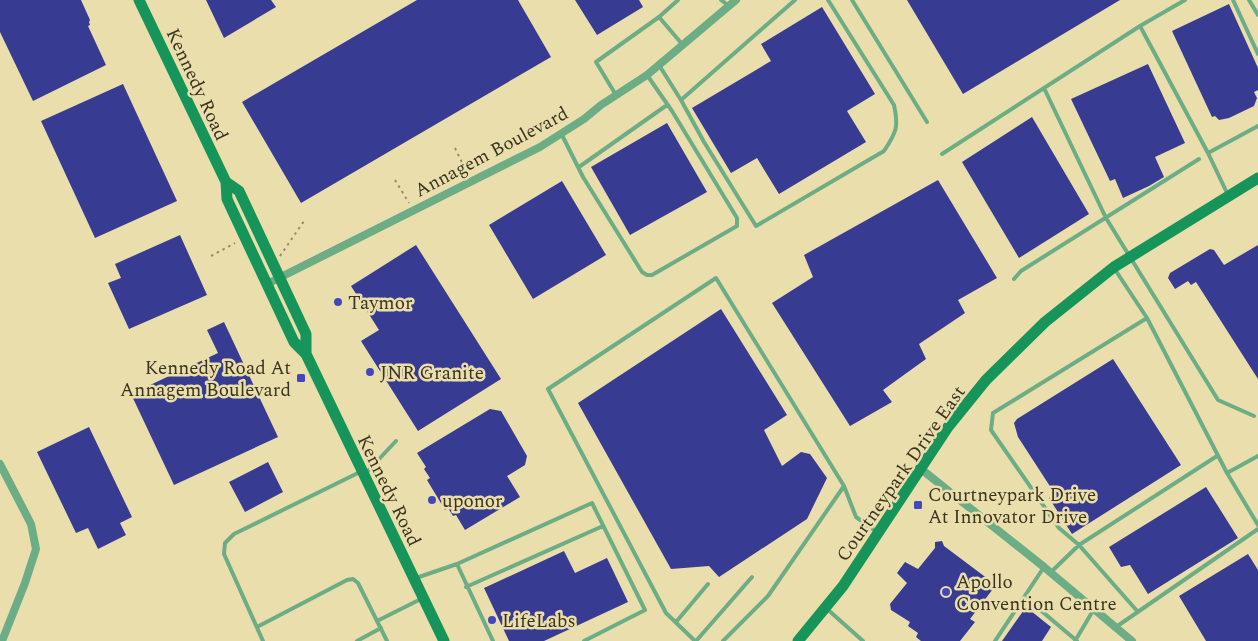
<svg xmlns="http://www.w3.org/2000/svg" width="1258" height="641" font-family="Spectral,serif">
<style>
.building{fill:#373b92}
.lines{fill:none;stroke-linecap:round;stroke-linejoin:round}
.path{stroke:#958c69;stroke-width:2;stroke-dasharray:2.5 4;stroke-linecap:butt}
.service{stroke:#6cad85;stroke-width:4}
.minor{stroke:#6cad85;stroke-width:8}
.secondary{stroke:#179459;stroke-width:11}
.poi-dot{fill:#4446bb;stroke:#eadead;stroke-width:2}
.labels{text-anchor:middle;stroke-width:5;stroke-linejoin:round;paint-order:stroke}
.street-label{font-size:19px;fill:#393420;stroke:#eadead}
.poi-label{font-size:19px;fill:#393420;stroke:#eadead;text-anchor:start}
</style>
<rect width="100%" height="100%" fill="#eadead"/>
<path class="building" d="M0 0H81L90 20 89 22 90 25 88 26 106 65 33 101 0 32Z
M206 0H271L276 7 224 38Z
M417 0H518L551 57 301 203 242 102Z
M575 0H639L643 7 597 35Z
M907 0H1120L963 94Z
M1229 4 1258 68V90L1254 92 1257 98 1254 106 1229 118 1219 120 1215 116 1212 117 1172 31Z
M822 7 875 94 847 111 866 142 779 194 757 158 731 173 692 108 771 61 761 44Z
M1148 64 1185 143 1155 157 1164 177 1149 186 1123 198 1115 179 1110 181 1071 99Z
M123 84 177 201 95 238 41 121Z
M1032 117 1089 214 1019 258 962 162Z
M667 123 707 192 630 235 591 167Z
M938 180 997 278 958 300 965 313 919 344 926 359 883 390 892 402 850 426 772 303 813 277 804 255Z
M562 181 606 255 533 299 489 225Z
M180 235 207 295 129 329 108 283 121 278 115 264Z
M416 245 501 379 418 431 361 341 379 330 351 286Z
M1258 245V379L1196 282 1191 285 1188 281 1175 289 1168 278 1170 273 1210 249 1214 250 1224 265Z
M721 309 787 415 764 430 782 466 801 452 810 454 827 478 807 519 719 577 709 566 671 569 578 403Z
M224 322 278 437 174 485 131 394 218 353 207 330Z
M1113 359 1181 465 1072 534 1049 498 1055 494 1018 437 1014 423 1017 419Z
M490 409 501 411 527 456 525 465 507 476 520 497 465 530 456 515 453 516 448 508 445 510 427 480 430 478 424 469 426 467 417 453Z
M89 427 132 517 120 523 126 535 98 549 88 528 76 533 37 452Z
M268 462 283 492 245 512 229 482Z
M1206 487 1238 538 1148 594 1130 565 1121 567 1109 547Z
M942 541 944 546 996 585 970 619 975 622 960 641H921L916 637 918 633 908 626 910 622 891 610 890 604 907 583 897 573 905 562 918 569 935 548V542Z
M564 551 575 573 607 558 628 602 544 641H509L484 588Z
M1248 554 1258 570V641H1206L1179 596Z
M1026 607 1051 627 1042 641H1002Z"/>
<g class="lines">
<path class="path" d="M455 148 467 173
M395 180 409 203
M211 256 235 243
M280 256 304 221"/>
<path class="service" d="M721 0 729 6
M852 0 927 122
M1233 0 1258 54
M1249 0 1258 15
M659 17 682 44
M1140 26 1208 153 1228 195
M659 65 681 100 795 0
M1044 88 1106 218 1218 400 1254 416
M616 95 596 62 659 17 678 0
M681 100 704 142 756 226 884 151C896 133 899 127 894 105L828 0
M561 133 583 177 642 272 647 275H652L737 226V218L672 111 647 75
M1208 153 1258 126
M942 154 1140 26 1185 0
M579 167 667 105
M1114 268 1147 318 993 413 991 430 1059 528 1079 545 1138 612
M1014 279 1021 271 1199 159
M1147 318 1227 473
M1258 456 1227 473 1258 525
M365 474 396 441
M457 564 493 641
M1051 572 1079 545 1217 456
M416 578 457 564 592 503 645 610 584 641
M466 587 603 526
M1025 597 1077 641
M826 608 863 641
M377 621 421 599
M676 622 708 584
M257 627 347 580 353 579 358 583 387 641
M1116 627 1258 529
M263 641 224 554 225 543 234 534 360 472
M357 641 381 628
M695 641 666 613 548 389 716 278 844 486 856 517 877 532
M696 641 752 577
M723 641 768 596 844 486
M995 641 1044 567
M1075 641 1094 609"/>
<path class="minor" d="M267 284 540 147 584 119 601 105 647 75 736 0
M0 464 31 524 36 549 25 583 2 641
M921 469 1044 567 1132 641"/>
<path class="secondary" d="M139 0 226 182 227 199 294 342 306 354 444 641
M226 182 239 191 306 334V354
M798 641 843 586 948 427 986 380 1045 322 1114 267 1258 178"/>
</g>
<g class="poi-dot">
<circle cx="338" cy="302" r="5"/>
<circle cx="370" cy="372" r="5"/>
<rect x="296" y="373" width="10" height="10" rx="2.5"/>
<circle cx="432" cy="500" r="5"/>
<rect x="913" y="500" width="10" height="10" rx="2.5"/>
<circle cx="946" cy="592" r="5"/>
<circle cx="492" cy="620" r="5"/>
</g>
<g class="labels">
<g class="street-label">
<text transform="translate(198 84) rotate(65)" y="7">Kennedy Road</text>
<text transform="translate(491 151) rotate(-28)" y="7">Annagem Boulevard</text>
<text transform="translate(900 473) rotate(-55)" y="7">Courtneypark Drive East</text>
<text transform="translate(390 490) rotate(64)" y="7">Kennedy Road</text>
</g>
<g class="poi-label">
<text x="348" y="309">Taymor</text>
<text x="291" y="374" text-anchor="end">Kennedy Road At<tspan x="291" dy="22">Annagem Boulevard</tspan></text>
<text x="380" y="379">JNR Granite</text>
<text x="928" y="501">Courtneypark Drive<tspan x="928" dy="22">At Innovator Drive</tspan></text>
<text x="442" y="507">uponor</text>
<text x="956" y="588">Apollo<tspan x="956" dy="22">Convention Centre</tspan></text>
<text x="502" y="627">LifeLabs</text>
</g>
</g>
</svg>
